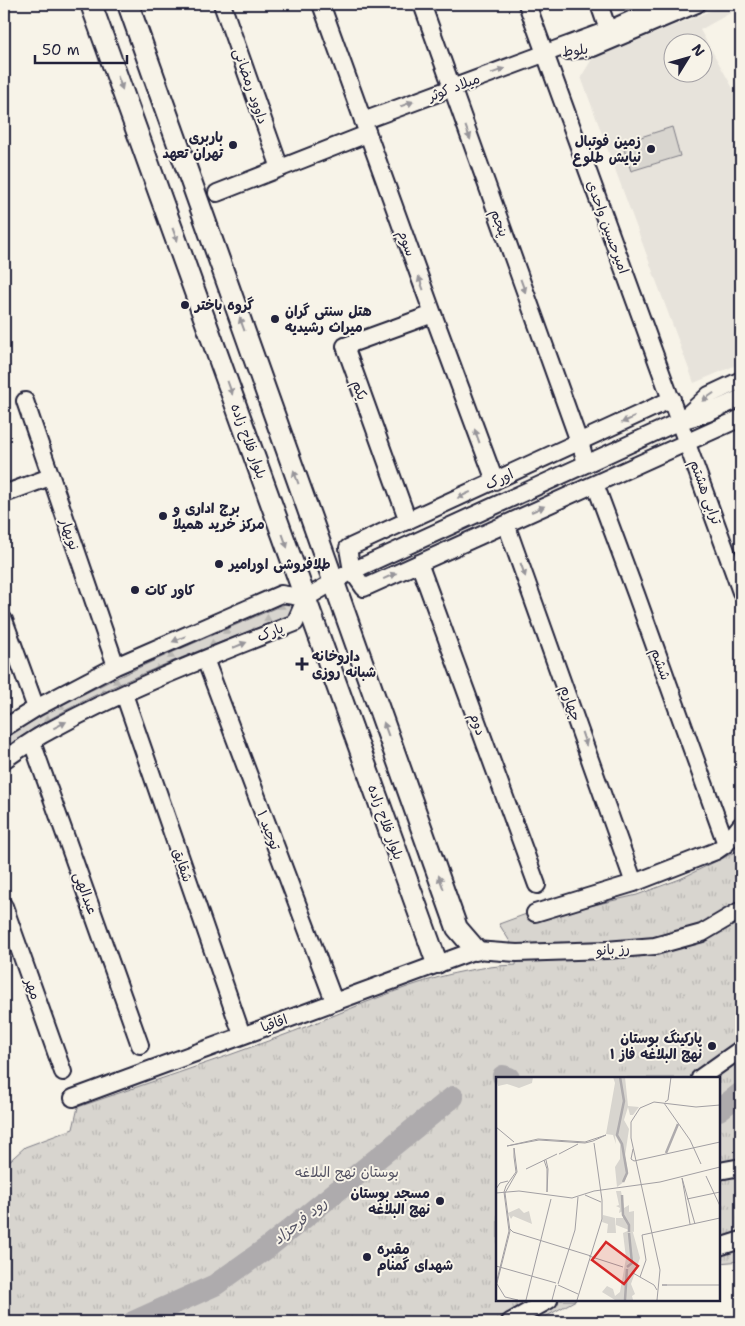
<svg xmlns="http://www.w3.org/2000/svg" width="745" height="1326" font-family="'Shantell Sans','Playpen Sans Arabic',sans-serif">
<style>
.built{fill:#e7e3db;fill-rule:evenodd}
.grass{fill:url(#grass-tufts);stroke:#7d7c85}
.forest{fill:url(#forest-firs);stroke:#7d7c85}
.garden{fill:#d8d5cf;stroke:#7d7c85}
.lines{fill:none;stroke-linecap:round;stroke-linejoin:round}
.river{stroke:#aeabad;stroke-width:22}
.minor-casing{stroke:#22223b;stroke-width:20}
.major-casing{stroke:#22223b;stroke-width:24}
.minor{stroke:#f7f3e8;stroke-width:16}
.major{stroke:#f7f3e8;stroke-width:20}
.oneway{fill:#97959a}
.poi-dot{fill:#22223b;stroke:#f7f3e8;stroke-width:2}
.labels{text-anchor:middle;stroke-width:4;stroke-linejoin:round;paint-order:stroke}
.street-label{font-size:14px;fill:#22223b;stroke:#f7f3e8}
.poi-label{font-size:14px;font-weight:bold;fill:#22223b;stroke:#f7f3e8;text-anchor:start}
.park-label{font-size:14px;fill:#504f60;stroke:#f7f3e8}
.water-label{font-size:15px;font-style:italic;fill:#535263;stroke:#f7f3e8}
.inset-river{fill:none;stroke:#aeabad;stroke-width:2.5}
.inset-road{fill:none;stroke:#a29fa3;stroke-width:1}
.view{fill:#d62828;fill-opacity:0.15;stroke:#d62828;stroke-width:2.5}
.inset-edge{fill:none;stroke:#22223b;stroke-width:2.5}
</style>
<defs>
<pattern id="grass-tufts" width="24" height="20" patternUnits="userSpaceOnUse" patternTransform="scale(1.25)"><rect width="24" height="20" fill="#d8d5cf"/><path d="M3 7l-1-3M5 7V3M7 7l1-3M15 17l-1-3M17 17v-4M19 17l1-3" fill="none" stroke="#b9b7b3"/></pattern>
<pattern id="forest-firs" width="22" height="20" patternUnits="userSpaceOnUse" patternTransform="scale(1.25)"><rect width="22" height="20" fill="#d8d5cf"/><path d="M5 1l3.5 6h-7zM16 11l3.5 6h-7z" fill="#b9b7b3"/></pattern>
</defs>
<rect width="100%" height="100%" fill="#f7f3e8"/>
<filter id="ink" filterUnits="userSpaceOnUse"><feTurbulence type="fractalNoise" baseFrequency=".02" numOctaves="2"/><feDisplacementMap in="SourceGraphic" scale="10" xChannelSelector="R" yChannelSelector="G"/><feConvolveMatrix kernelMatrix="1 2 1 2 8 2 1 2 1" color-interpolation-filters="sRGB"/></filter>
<g filter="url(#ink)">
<path class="built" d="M727 4H741V7L700 30 734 90 741 92V363L694 383 581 77 592 59ZM672 42H702V72H672Z"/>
<path class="grass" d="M741 847V1261L719 1263V1078H498V1300H576L536 1322H4V1166L25 1147 73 1129 78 1107C145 1084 212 1062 279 1037 356 1009 433 967 516 965L517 953 499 924 529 913 534 919 637 895 680 879 737 851Z"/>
<path class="forest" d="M289 602 295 609 288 616C193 654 88 689 4 748V738C94 683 193 644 289 602Z"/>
<path class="garden" d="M672 127 680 156 631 171 622 143Z"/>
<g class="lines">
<path class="river" d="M503 1076 509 1078
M719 1110 741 1093
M133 1322 215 1285 267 1248 453 1097"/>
<defs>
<path id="minor" d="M222 4 280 168
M321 4 433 314 495 481
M422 4 577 436 580 441 586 464
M527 4 741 592
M599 4 608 30
M567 51 593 48 697 4
M363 121 608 30 666 4
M217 193 367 134
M672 399 348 548 352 571 364 588 741 418
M25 401 116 666
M684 418 709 395 741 380
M595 484 636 594 726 844
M4 494 50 477
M408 521 345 346 433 314
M506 524 634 883
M419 563 537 885
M306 598 352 571 680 421 708 413 741 398
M4 620 36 708
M205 659 334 1001
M124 694 242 1035
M4 728 36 708 116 666 281 594 306 598
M32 742 140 1045
M4 760C19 750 33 739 49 731 127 688 212 656 295 623L306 598
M4 906 63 1072
M535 913 634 883 716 851 726 844 741 825
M700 1078 741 1049
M73 1098 476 950 517 953 606 950 655 946 702 933 741 910
M719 1171 741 1167
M719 1247 741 1240
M510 1322 549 1300"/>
<path id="major" d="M91 4 437 963
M128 4 457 928 476 950"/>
</defs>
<use href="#minor" class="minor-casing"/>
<use href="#major" class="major-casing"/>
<use href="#minor" class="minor"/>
<use href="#major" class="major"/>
</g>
<defs><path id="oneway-solid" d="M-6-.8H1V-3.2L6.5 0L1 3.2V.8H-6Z" transform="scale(1.25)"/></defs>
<g class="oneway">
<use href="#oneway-solid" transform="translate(498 71) rotate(-20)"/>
<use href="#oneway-solid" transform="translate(120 83) rotate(70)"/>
<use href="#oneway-solid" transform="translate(407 104) rotate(-21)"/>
<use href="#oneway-solid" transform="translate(468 133) rotate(70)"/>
<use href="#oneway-solid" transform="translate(175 235) rotate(70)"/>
<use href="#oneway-solid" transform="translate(421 283) rotate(-110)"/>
<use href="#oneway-solid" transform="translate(523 286) rotate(70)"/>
<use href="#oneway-solid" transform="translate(242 324) rotate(-110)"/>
<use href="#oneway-solid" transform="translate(230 388) rotate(70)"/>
<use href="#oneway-solid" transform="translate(708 397) rotate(145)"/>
<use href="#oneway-solid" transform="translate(628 420) rotate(156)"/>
<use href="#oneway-solid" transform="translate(477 436) rotate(-110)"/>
<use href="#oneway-solid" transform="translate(296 477) rotate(-110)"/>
<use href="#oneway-solid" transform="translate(464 495) rotate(155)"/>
<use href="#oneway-solid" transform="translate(538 509) rotate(-24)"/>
<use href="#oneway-solid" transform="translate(285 541) rotate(70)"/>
<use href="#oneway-solid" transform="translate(523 570) rotate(70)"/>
<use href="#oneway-solid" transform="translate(390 576) rotate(-24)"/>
<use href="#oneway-solid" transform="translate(179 639) rotate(157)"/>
<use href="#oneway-solid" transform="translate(240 645) rotate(-22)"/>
<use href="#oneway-solid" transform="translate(60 725) rotate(-27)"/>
<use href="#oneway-solid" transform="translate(386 729) rotate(-110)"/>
<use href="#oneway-solid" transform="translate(584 739) rotate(71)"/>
<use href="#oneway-solid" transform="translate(441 882) rotate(-110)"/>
</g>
</g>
<g class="poi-dot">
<circle cx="233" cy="145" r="5"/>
<circle cx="651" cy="149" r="5"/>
<circle cx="185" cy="305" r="5"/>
<circle cx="275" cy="319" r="5"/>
<circle cx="163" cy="516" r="5"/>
<circle cx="219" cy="564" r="5"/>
<circle cx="135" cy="590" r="5"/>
<path d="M299.5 656.5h5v5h5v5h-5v5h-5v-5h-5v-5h5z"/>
<circle cx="712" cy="1046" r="5"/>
<circle cx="440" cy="1201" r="5"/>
<circle cx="367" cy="1257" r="5"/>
</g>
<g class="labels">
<g class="street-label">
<text transform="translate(575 50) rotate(-6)" y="5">بلوط</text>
<text transform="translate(251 86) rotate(71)" y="5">داوود رمضانی</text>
<text transform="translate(454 87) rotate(-21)" y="5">میلاد کوثر</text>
<text transform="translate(500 223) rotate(70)" y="5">پنجم</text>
<text transform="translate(608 227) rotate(70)" y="5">امیرحسین واحدی</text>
<text transform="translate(407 243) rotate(70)" y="5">سوم</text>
<text transform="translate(360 390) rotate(70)" y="5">یکم</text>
<text transform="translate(249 441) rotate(70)" y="5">بلوار فلاح زاده</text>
<text transform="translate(499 479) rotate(-25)" y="5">اورک</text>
<text transform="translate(706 492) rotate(70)" y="5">ترابی هشتم</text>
<text transform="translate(70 534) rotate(71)" y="5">نوبهار</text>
<text transform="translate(270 632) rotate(-22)" y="5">پارک</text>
<text transform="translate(661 664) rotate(70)" y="5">ششم</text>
<text transform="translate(571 703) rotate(71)" y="5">چهارم</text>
<text transform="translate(478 724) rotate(70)" y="5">دوم</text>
<text transform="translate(386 822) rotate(70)" y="5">بلوار فلاح زاده</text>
<text transform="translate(269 830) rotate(69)" y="5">توحید ۱</text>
<text transform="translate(183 865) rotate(71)" y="5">شقایق</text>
<text transform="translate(86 893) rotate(70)" y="5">عبدالهی</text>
<text transform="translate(613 949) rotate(-4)" y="5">رز بانو</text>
<text transform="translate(33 989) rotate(70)" y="5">مهر</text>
<text transform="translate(274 1023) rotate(-20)" y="5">اقاقیا</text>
</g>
<g class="poi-label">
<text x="223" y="142" text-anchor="end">باربری<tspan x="223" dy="16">تهران تعهد</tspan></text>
<text x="641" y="146" text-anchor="end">زمین فوتبال<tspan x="641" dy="16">نیایش طلوع</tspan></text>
<text x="195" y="310">گروه باختر</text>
<text x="285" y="316">هتل سنتی گران<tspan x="285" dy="16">میراث رشیدیه</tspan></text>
<text x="173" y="513">برج اداری و<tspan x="173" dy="16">مرکز خرید همیلا</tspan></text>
<text x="229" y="569">طلافروشی اورامیر</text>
<text x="145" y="595">کاور کات</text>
<text x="312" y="661">داروخانه<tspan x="312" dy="16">شبانه روزی</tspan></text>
<text x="702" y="1043" text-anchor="end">پارکینگ بوستان<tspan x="702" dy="16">نهج البلاغه فاز ۱</tspan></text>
<text x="430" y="1198" text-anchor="end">مسجد بوستان<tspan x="430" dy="16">نهج البلاغه</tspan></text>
<text x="377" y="1254">مقبره<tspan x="377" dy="16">شهدای گمنام</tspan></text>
</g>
<g class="park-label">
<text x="347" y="1177">بوستان نهج البلاغه</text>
</g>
<g class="water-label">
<text transform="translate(300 1221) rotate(-39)" y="5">رود فرحزاد</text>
</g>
</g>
<g transform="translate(496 1077)">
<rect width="224" height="224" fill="#f7f3e8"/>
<path d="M117 0H129L132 29 143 30 137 38H134L132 30 128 43 133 52 129 79 132 94 129 104 121 110 119 90 124 82V67L119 58 120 67 117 58 110 57 119 6ZM23 131 28 136 33 134 36 147 17 139 15 142 12 136ZM107 138 119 141 120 156H111L112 147 106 145ZM136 152 144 181 135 207 139 217 136 219 137 223H119L106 215 111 209 117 212 119 219 124 215 130 181 127 156Z" fill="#d8d5cf"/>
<path d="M0 0H37L36 6 23 11 11 7 2 9ZM120 114H125L128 131 133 128V135L138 134V155L120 148V141H127V134L123 136 124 131 120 129 123 128Z" fill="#d8d5cf"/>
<path class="inset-river" d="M124 0 128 24 121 58 126 67 131 96 127 105M170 76 182 47M126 118 127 138 133 148V155M131 190 136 186 133 156M129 223 131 192"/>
<path class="inset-road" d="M169 25 172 23 175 0M168 26 194 63 205 87M0 50 18 65M110 58 97 64 89 66 43 63 11 69 42 62 89 65ZM137 72 135 82 138 84 224 65M63 77 82 67M48 83 51 92V115L52 92 50 83M30 92 61 77M210 99 224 129M0 112 4 106 12 104M0 116 23 114 76 121 98 114 164 105 224 90M89 118 105 125M191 122 224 115M194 147 186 101 199 147M14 152 17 155 95 179M93 179 127 190M0 189 60 206M137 196 158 208 161 213M144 200 150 183 146 158 224 141M0 207 13 154 8 115 10 109 20 95 18 80V71L21 95 9 116 14 154 0 210M1 207 9 220 22 223M62 207 79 153 82 120M62 208 82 217M171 208H166H224M30 223 55 122M56 223 60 208M81 223 106 142V123L98 66M161 223 164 193 135 61V45L144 31 158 25 200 30 224 28"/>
<path class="view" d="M110 165 142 189 128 207 96 183Z"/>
<rect width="224" height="224" class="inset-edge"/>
</g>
<rect width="745" height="1326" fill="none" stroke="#f7f3e8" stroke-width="20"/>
<rect x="10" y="10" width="725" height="1306" fill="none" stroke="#22223b" stroke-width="2" filter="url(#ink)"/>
<g transform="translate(688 58) rotate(53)"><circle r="24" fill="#f7f3e8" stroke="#a29fa3"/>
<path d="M0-4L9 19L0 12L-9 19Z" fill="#22223b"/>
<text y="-8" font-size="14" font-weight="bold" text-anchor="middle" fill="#22223b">N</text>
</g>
<path d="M35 55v8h92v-8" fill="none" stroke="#22223b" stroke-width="2.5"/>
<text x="42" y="55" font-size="15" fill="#22223b" stroke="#f7f3e8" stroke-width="4" paint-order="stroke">50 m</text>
</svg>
